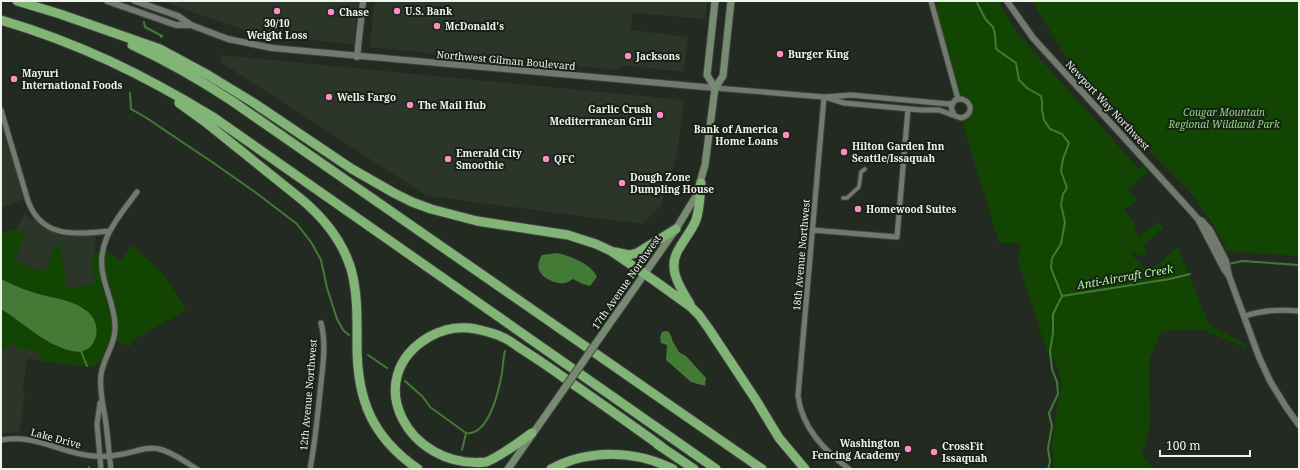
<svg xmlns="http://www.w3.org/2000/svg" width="1300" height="470" font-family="'Noto Serif',serif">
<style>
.built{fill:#2b3628}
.green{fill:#124502}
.water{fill:#437b36}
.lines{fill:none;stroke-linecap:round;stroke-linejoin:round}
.stream{stroke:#437b36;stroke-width:2}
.pedestrian-casing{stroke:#3e443c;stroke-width:5.5}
.minor-casing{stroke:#3e443c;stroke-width:7}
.tertiary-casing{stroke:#3e443c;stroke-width:8}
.secondary-casing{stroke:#3e443c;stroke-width:9}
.motorway-casing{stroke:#3e443c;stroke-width:11}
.pedestrian{stroke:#727a70;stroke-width:3.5}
.minor{stroke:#727a70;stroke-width:5}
.tertiary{stroke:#727a70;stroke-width:6}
.secondary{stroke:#778b72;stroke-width:7}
.motorway{stroke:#83b477;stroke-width:9}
.secondary-bridge-casing{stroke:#3e443c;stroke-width:9;stroke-linecap:butt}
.secondary-bridge{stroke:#778b72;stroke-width:7}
.poi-dot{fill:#fb8fc5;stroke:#192018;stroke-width:1.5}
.labels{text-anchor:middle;stroke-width:4;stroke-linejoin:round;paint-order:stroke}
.poi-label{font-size:10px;font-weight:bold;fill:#eef3ed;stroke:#192018;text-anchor:start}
.street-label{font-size:10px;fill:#eef3ed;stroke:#192018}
.park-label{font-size:10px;font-style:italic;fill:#8dd97b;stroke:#192018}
.water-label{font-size:11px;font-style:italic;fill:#adfa9b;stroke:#192018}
</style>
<rect width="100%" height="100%" fill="#232a21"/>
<path class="built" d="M161 1H358L354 45 250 32Z
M374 1H707L705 19 632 13 631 30 688 37 684 72 621 65 620 70 466 57 370 47Z
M220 55 684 100 677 154 670 180 660 207 642 224 427 196 222 63Z
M1 121 24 199 1 208Z
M25 214 34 220 43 227 56 233 69 236 92 235 96 238 94 264 100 291 96 363 93 367 39 361 31 358 26 362 23 392 25 393 20 430 19 432 1 434V237L12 235Z"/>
<path class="green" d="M937 1H998L1018 34 1139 169 1144 165 1149 171 1128 189 1137 200 1124 210 1136 225 1133 228 1140 236 1158 222 1164 228 1142 246 1146 250 1145 255 1142 256 1132 252 1130 253 1148 272 1178 247 1209 325 1246 344 1245 348 1201 329 1162 331 1149 361 1150 427 1142 454 1153 469H1052L1053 463 1052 446 1057 407 1062 385 1056 362 1046 349 1018 261 1021 243H999L961 118 971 108 960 99 934 10 938 3Z
M1032 1H1299V256L1226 251V247L1210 220 1190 192 1106 107 1085 89Z
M14 229 25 233 15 261 45 272 56 244 61 246 66 288 95 285 91 254 108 252 121 261 132 245 159 270 167 280 186 310 133 340 130 347 114 340 105 359 93 367 39 361V351L14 348 15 344 12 341 9 345 12 347 1 349V309L48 342 64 349 73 352 90 347 96 337 60 298 33 292 1 279V233Z"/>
<path class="water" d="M557 253C570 256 592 264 597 277L590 286 583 284 573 279C571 280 567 283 564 283 563 284 560 283 558 283 544 280 532 270 542 255Z
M1 279C11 284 22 289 32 292 49 298 72 299 87 311 105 325 96 357 72 351 45 345 24 323 1 309Z
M666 331 669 332 672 338V340L679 352 686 356 706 378 705 386 691 382 666 360 667 345 661 343 660 337 662 332Z"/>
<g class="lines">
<path class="stream" d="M976 1 986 20 993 27 995 34 996 49 1016 63 1019 80 1027 88 1041 96 1042 101V110L1044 120 1050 129 1062 134 1069 143 1063 159 1061 171 1067 188 1063 194 1061 205 1065 222 1061 244 1052 258 1051 268 1062 296 1053 314V333L1050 351 1052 369 1057 382 1058 394 1049 413 1052 426 1048 448 1050 462 1048 469
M144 22 145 27 162 36 161 37
M130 93 131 109 145 117 215 164 255 192 297 224 311 242 321 260 327 288 337 319 343 330 349 335
M1229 264 1242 261 1299 265
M1062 296 1170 279 1190 274
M81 351 87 366
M368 355 387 368
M405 381 423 397 430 407 466 433C489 436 499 390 502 373 503 366 503 359 505 351
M462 450 466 433
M89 467V469"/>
<defs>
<path id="pedestrian" d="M843 198H847L859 187 861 172 865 169"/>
<path id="minor" d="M931 1 958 99
M715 88 824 97 851 95 949 104 953 103
M824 97 798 396C802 428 824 450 849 469
M828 98 844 103 921 110H939L961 118C973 115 973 103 962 99L955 100 951 107 954 115
M1 110 28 201C42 239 75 234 109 231
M812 230 897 237 908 109
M1245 316C1263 310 1280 309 1299 311
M100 403 97 424 101 469
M1 440C38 434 59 453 93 456 103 457 114 456 123 454 135 452 147 446 159 449 173 452 185 462 197 469
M111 469C109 454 108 439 106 424 104 407 99 393 101 375 103 358 116 344 115 326 115 310 108 295 104 279 94 243 117 219 137 192
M310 469C315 444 317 419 320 393 322 370 327 346 321 323"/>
<path id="tertiary" d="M107 1 176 25H191
M135 1 178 16 191 25 228 39 272 48 715 88
M1007 1 1033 38 1191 211 1198 219 1224 269 1229 276
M357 57 363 1
M1200 220 1202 221 1210 230 1226 261 1229 276 1259 357 1270 381 1286 407 1299 425"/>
<path id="secondary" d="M715 1 707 75 715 88
M601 336 676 229 696 196 705 165 715 88 723 76 731 1
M508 469 564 389"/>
<path id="motorway" d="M17 1 60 14 160 49 208 75 254 103 352 169 394 193 412 202 431 209 477 221 568 235 596 244 611 251 655 281 691 307 699 315 709 329 756 400 779 438 805 469
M1 20C79 43 144 75 213 117L716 469
M132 45C167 61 200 80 232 101L762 469
M179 103 204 121 301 199C324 218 342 240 351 269 358 294 357 320 357 345 357 400 372 437 418 469
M615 252 629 255 637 253 676 229
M690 304C679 286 666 267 680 247 685 238 692 230 696 220 700 208 700 195 701 183
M532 433C519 442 500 457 486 462 408 470 359 378 429 337 443 329 460 326 476 329 484 331 494 333 502 337 508 339 514 344 520 348 534 357 549 367 563 377 596 400 629 423 662 447
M657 444 694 469
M551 469C589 449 635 450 673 469"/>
</defs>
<use href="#pedestrian" class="pedestrian-casing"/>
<use href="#minor" class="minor-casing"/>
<use href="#tertiary" class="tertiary-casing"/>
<use href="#secondary" class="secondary-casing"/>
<use href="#motorway" class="motorway-casing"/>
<use href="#pedestrian" class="pedestrian"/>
<use href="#minor" class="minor"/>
<use href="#tertiary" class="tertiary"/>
<use href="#secondary" class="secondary"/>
<use href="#motorway" class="motorway"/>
<defs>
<path id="secondary-bridge" d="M564 389 601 336"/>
</defs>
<use href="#secondary-bridge" class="secondary-bridge-casing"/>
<use href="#secondary-bridge" class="secondary-bridge"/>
</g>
<g class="poi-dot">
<circle cx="277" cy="11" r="4"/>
<circle cx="397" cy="11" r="4"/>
<circle cx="331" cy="12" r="4"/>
<circle cx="437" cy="26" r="4"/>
<circle cx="780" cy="54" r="4"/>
<circle cx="628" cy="56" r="4"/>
<circle cx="14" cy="79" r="4"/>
<circle cx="329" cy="97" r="4"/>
<circle cx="410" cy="105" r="4"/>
<circle cx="660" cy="115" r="4"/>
<circle cx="786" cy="135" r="4"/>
<circle cx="844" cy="152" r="4"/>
<circle cx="448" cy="159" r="4"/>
<circle cx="546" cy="159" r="4"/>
<circle cx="622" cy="183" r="4"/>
<circle cx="858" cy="209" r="4"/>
<circle cx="908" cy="449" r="4"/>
<circle cx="934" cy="452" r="4"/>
</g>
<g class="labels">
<g class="poi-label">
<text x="405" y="15">U.S. Bank</text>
<text x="339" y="16">Chase</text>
<text x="277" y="27" text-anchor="middle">30/10<tspan x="277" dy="12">Weight Loss</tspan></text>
<text x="445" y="30">McDonald's</text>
<text x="788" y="58">Burger King</text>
<text x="636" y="60">Jacksons</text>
<text x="22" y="77">Mayuri<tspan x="22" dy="12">International Foods</tspan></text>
<text x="337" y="101">Wells Fargo</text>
<text x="418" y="109">The Mail Hub</text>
<text x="652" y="113" text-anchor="end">Garlic Crush<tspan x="652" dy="12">Mediterranean Grill</tspan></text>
<text x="778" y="133" text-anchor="end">Bank of America<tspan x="778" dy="12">Home Loans</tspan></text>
<text x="852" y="150">Hilton Garden Inn<tspan x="852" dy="12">Seattle/Issaquah</tspan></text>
<text x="456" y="157">Emerald City<tspan x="456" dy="12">Smoothie</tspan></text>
<text x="554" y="163">QFC</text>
<text x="630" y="181">Dough Zone<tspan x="630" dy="12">Dumpling House</tspan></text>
<text x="866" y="213">Homewood Suites</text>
<text x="900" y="447" text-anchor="end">Washington<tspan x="900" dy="12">Fencing Academy</tspan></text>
<text x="942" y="450">CrossFit<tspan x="942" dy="12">Issaquah</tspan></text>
</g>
<g class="street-label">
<text transform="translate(506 60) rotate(5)" y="4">Northwest Gilman Boulevard</text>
<text transform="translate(1108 105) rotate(47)" y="4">Newport Way Northwest</text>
<text transform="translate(801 255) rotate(-85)" y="4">18th Avenue Northwest</text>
<text transform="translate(626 282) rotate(-55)" y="4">17th Avenue Northwest</text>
<text transform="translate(308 395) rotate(-85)" y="4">12th Avenue Northwest</text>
<text transform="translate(56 438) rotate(15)" y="4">Lake Drive</text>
</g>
<g class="park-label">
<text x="1224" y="116">Cougar Mountain<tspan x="1224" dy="12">Regional Wildland Park</tspan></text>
</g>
<g class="water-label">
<text transform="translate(1125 277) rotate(-10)" y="4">Anti-Aircraft Creek</text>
</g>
</g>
<rect width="1300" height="470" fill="none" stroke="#eef3ed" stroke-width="4"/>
<path d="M1160 450v6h90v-6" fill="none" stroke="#eef3ed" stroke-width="2"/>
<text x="1166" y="450" font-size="12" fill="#eef3ed" stroke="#192018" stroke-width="3" paint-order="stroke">100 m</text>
</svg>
